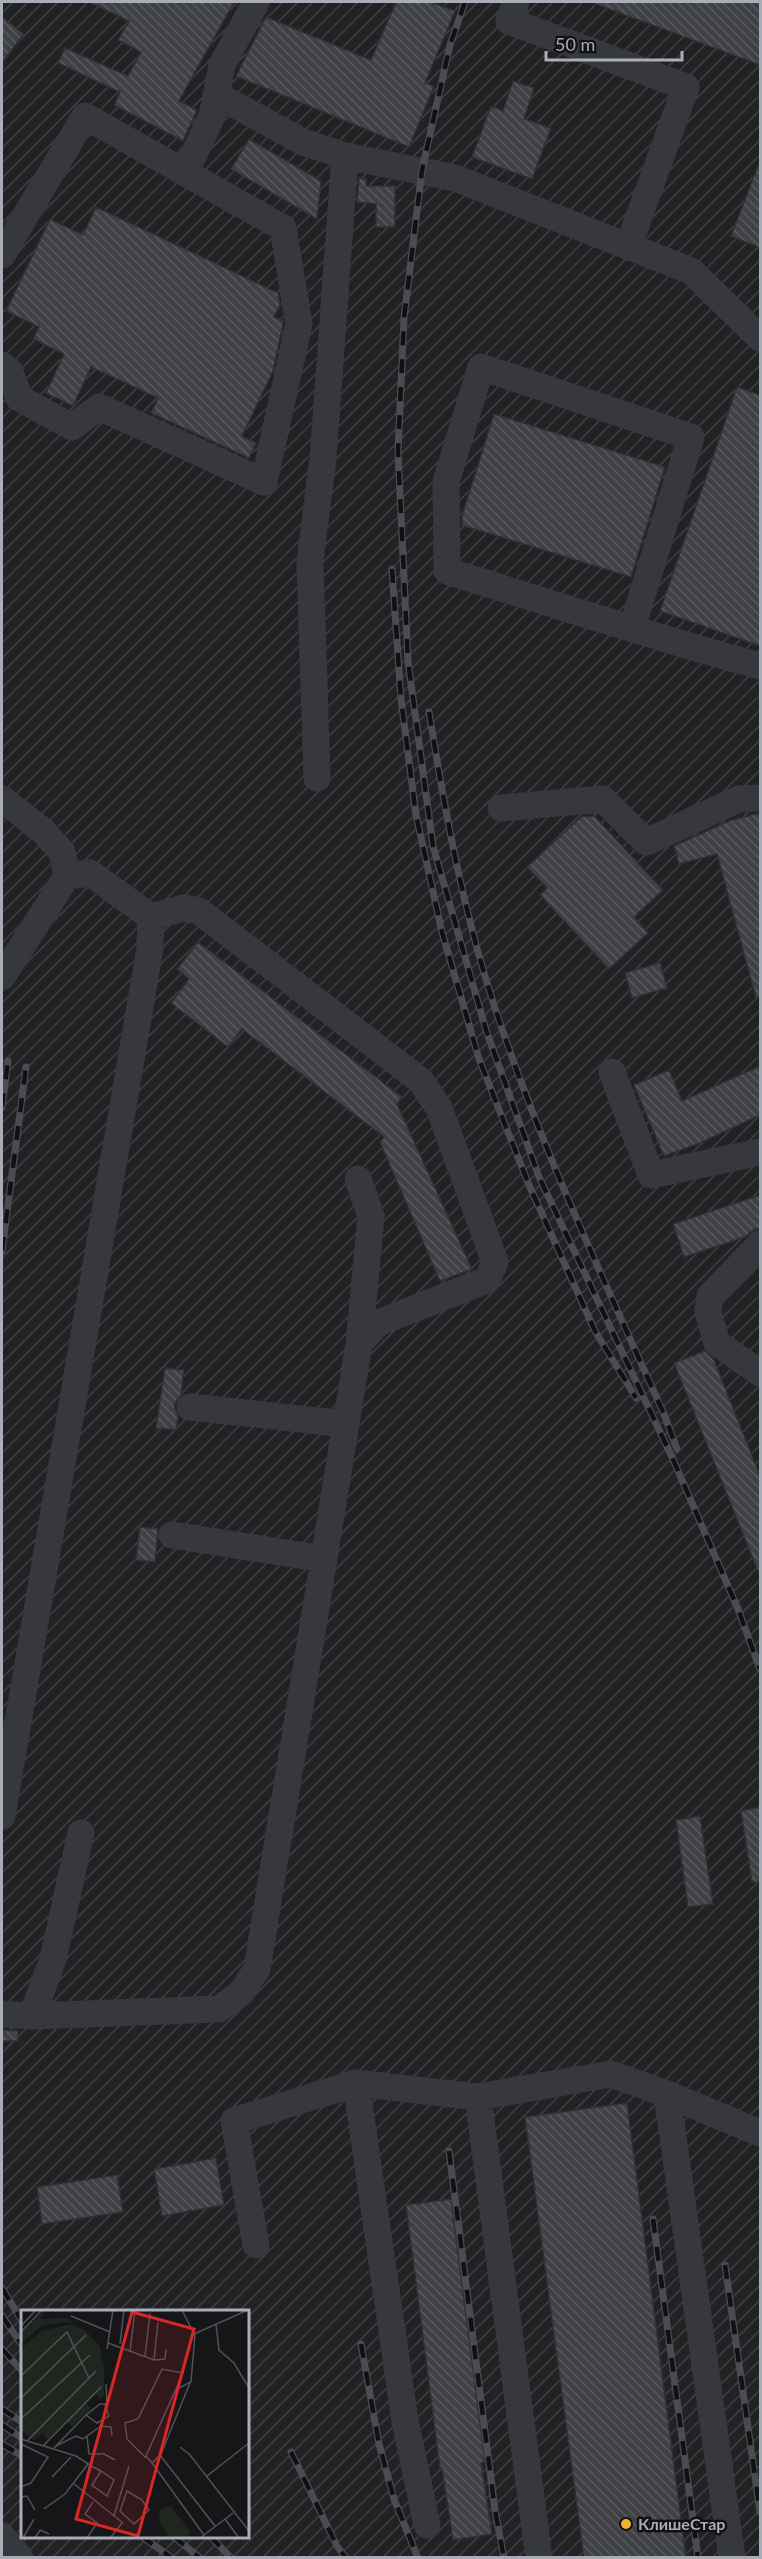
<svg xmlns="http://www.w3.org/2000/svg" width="762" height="2559" font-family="Lato,sans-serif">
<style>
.industrial{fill:url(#industrial-furrows);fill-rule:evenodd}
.building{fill:url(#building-back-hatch);stroke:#303034;stroke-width:1.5}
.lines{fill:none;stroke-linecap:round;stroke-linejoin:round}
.minor{stroke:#37383d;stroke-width:27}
.rail-casing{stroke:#4a4c52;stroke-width:7}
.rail{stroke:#111113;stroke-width:4.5;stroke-dasharray:14;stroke-linecap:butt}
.poi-dot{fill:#f2b134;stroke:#111113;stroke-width:2}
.labels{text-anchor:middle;stroke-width:5;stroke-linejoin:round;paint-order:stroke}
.poi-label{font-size:16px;font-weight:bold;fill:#a8adb8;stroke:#111113;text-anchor:start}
.inset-road{fill:none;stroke:#505258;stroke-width:1.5}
.view{fill:#d62828;fill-opacity:0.15;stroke:#d62828;stroke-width:3}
.inset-edge{fill:none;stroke:#a8adb8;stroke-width:3}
</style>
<defs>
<pattern id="industrial-furrows" width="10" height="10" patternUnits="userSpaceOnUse" patternTransform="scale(1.5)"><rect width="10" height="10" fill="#222225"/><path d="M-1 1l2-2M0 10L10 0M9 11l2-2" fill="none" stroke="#3f3f43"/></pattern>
<pattern id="building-back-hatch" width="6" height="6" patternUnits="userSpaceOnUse" patternTransform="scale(1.5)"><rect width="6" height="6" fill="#404145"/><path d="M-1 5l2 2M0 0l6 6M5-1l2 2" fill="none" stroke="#595a5e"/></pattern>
</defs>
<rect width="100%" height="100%" fill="#161618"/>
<path class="industrial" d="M2 2H760V2557H2ZM22 2312H248V2536H22Z"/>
<path class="building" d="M89 2H234L179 101 197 110 183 141 114 105 120 92 58 63 65 48 128 76 141 52 118 40 129 21Z
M396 2H431L455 11 425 83 434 86 409 147 236 76 266 17 371 60Z
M594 2H760V65L593 3Z
M2 17 24 34 2 63Z
M513 81 534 88 524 119 551 128 532 179 472 157 491 106 503 111Z
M249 139 321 181 317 219 231 169Z
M759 163H760V248L731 236Z
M359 178 366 179V186H395V227H376V204L357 202Z
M96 207 278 293 280 305 274 317 283 321V324L273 371 242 436 256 443 249 458 151 413 158 398 91 367 73 406 46 393 64 354 33 339 39 327 6 311 50 219 83 235Z
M737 387 760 395V646L660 611Z
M494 414 665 467 631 577 462 525V516Z
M755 814H760V998H756L717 854 679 864 674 846 729 821Z
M594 816 663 890 634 917 648 933 609 969 540 895 547 888 527 867 581 817Z
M198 942 402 1097 397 1104 472 1269 440 1281 380 1142 384 1137 242 1029 228 1047 171 1003 189 979 177 969Z
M660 963 667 988 632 998 625 973Z
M760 1066V1115L700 1143 664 1156 634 1085 669 1070 682 1101Z
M760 1195V1229H755L745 1237 684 1257 673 1224Z
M705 1351 714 1360 760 1476V1576L674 1363Z
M165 1368 184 1370 181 1395 174 1405 178 1416 176 1430 156 1428Z
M140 1527 158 1529 155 1562 136 1560Z
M760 1807V1882H752L741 1811Z
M700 1816 713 1904 688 1907 676 1820Z
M2 2030 18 2031V2041H2Z
M627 2103 686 2558H584L525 2117Z
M216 2158 224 2205 162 2216 154 2169Z
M117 2175 123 2212 42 2224 37 2187Z
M451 2199 485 2462 481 2463 492 2534 453 2540 442 2468H440L406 2205Z"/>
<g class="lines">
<path class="minor" d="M516 2 509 21 686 87 628 247
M217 95 303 142 345 156 455 178 691 271 760 338
M185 173 212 116 222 65 256 2
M2 255 85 116 283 228 299 324 264 482 99 407 72 427 19 398 10 372 2 365
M632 628 691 437 481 367 446 482 447 571C551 603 655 638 760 666
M317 778 310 561 323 459 345 156
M2 799 43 831 62 852 67 876
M501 808 603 799 646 842 739 799 760 798
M2 977 67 876 90 873 151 917
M612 1072 651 1175 760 1152
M358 1179 371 1216 359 1344
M760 1244 710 1296 708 1312 717 1343 760 1373
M190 1407 346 1424
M172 1535 324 1559
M2 1816 150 948 151 917
M2 2014 32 2016 219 2009 241 1993 257 1969 359 1344 378 1323 487 1280 495 1262 439 1108 421 1081 199 911 184 908 151 917
M32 2016 53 1959 81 1833
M356 2083 405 2421 427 2525
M667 2094 732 2558
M478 2097 539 2558
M256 2245 234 2121 356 2083 478 2097 611 2074 667 2094 760 2133
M2 2536 20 2558"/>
<defs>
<path id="rail" d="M465 2 450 45 422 170 404 318 398 452 408 661 433 846 486 1030 539 1177 672 1457 738 1609 760 1669
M392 569 401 699 416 815 442 932 479 1059 529 1185 595 1331 636 1398
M429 712C445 812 463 911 495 1008 541 1148 604 1280 664 1414L677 1449
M2 1107 8 1061
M2 1251 26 1067
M449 2151 495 2510 504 2558
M653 2219 698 2558
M725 2265 760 2512
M2 2288 22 2321
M2 2316 22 2345
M361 2344 379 2444 394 2499 418 2558
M2 2349 22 2371
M2 2409 22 2422
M2 2425 22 2438
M2 2444 22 2456
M291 2452 337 2546 346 2558
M141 2536 172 2558
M173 2536 200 2558
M210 2536 231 2558"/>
</defs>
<use href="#rail" class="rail-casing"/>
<use href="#rail" class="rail"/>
</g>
<circle class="poi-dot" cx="626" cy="2524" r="6"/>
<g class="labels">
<g class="poi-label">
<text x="638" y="2530">КлишеСтар</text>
</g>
</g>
<g transform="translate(21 2310)">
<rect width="228" height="228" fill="#161618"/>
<path d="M24 0 19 9 44 8 56 14 45 12 21 16 0 33V23Z" fill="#1e261f"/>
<path d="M150 196 170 222 167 228H150L138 213 139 200Z" fill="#1e261f"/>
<path d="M50 14 65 21 78 35 83 56V86L79 89 75 84 65 93 70 99 51 116 46 111 27 129 21 123 13 130 0 121V39L20 21Z" fill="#1e261f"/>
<path class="inset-road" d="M161 0 173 24 227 0M50 6 89 22M195 14 198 40 213 53 228 78M0 16 15 0M0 22 21 0M87 33 133 50 144 49 145 39M99 34 103 0M86 39 92 0M109 42 114 0M124 46 129 3M133 50 137 12M0 66 46 22 68 68M156 79 170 72 174 24M0 88 65 25M65 105 76 113 88 106 84 95M0 109 69 45M66 126 68 144H83L94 150M0 129 55 146 72 157 80 161 93 170 86 186 71 175 80 161M6 131 75 61M0 134 27 147 10 173 0 177M22 136 80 77M35 136 55 126 62 129 80 116 90 117 91 126M159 137 169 145 228 221M32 139 65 105 79 94H86L85 74M139 145 194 216M125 148 106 129 104 113 117 109 141 59 162 63 125 146 131 153 140 144 169 73M131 153 183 225M186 166 228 133M31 167 50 147M52 173 102 213M106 181 121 190 128 200 113 214 99 201ZM0 187 6 186 14 200M23 199 44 184 67 154M93 206 108 156M204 209 218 228M2 228 13 209M14 228 19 220 28 224M66 228 76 213 64 204 72 192M89 228 102 212M179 228 212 203"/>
<path class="view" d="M111 2 173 19 117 226 55 209Z"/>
<rect width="228" height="228" class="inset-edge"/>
</g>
<rect width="762" height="2559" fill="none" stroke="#a8adb8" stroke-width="6"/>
<path d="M546 51v9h136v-9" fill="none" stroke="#a8adb8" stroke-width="3"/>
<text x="555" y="51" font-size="18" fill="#a8adb8" stroke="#111113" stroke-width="4.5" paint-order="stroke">50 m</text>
</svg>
